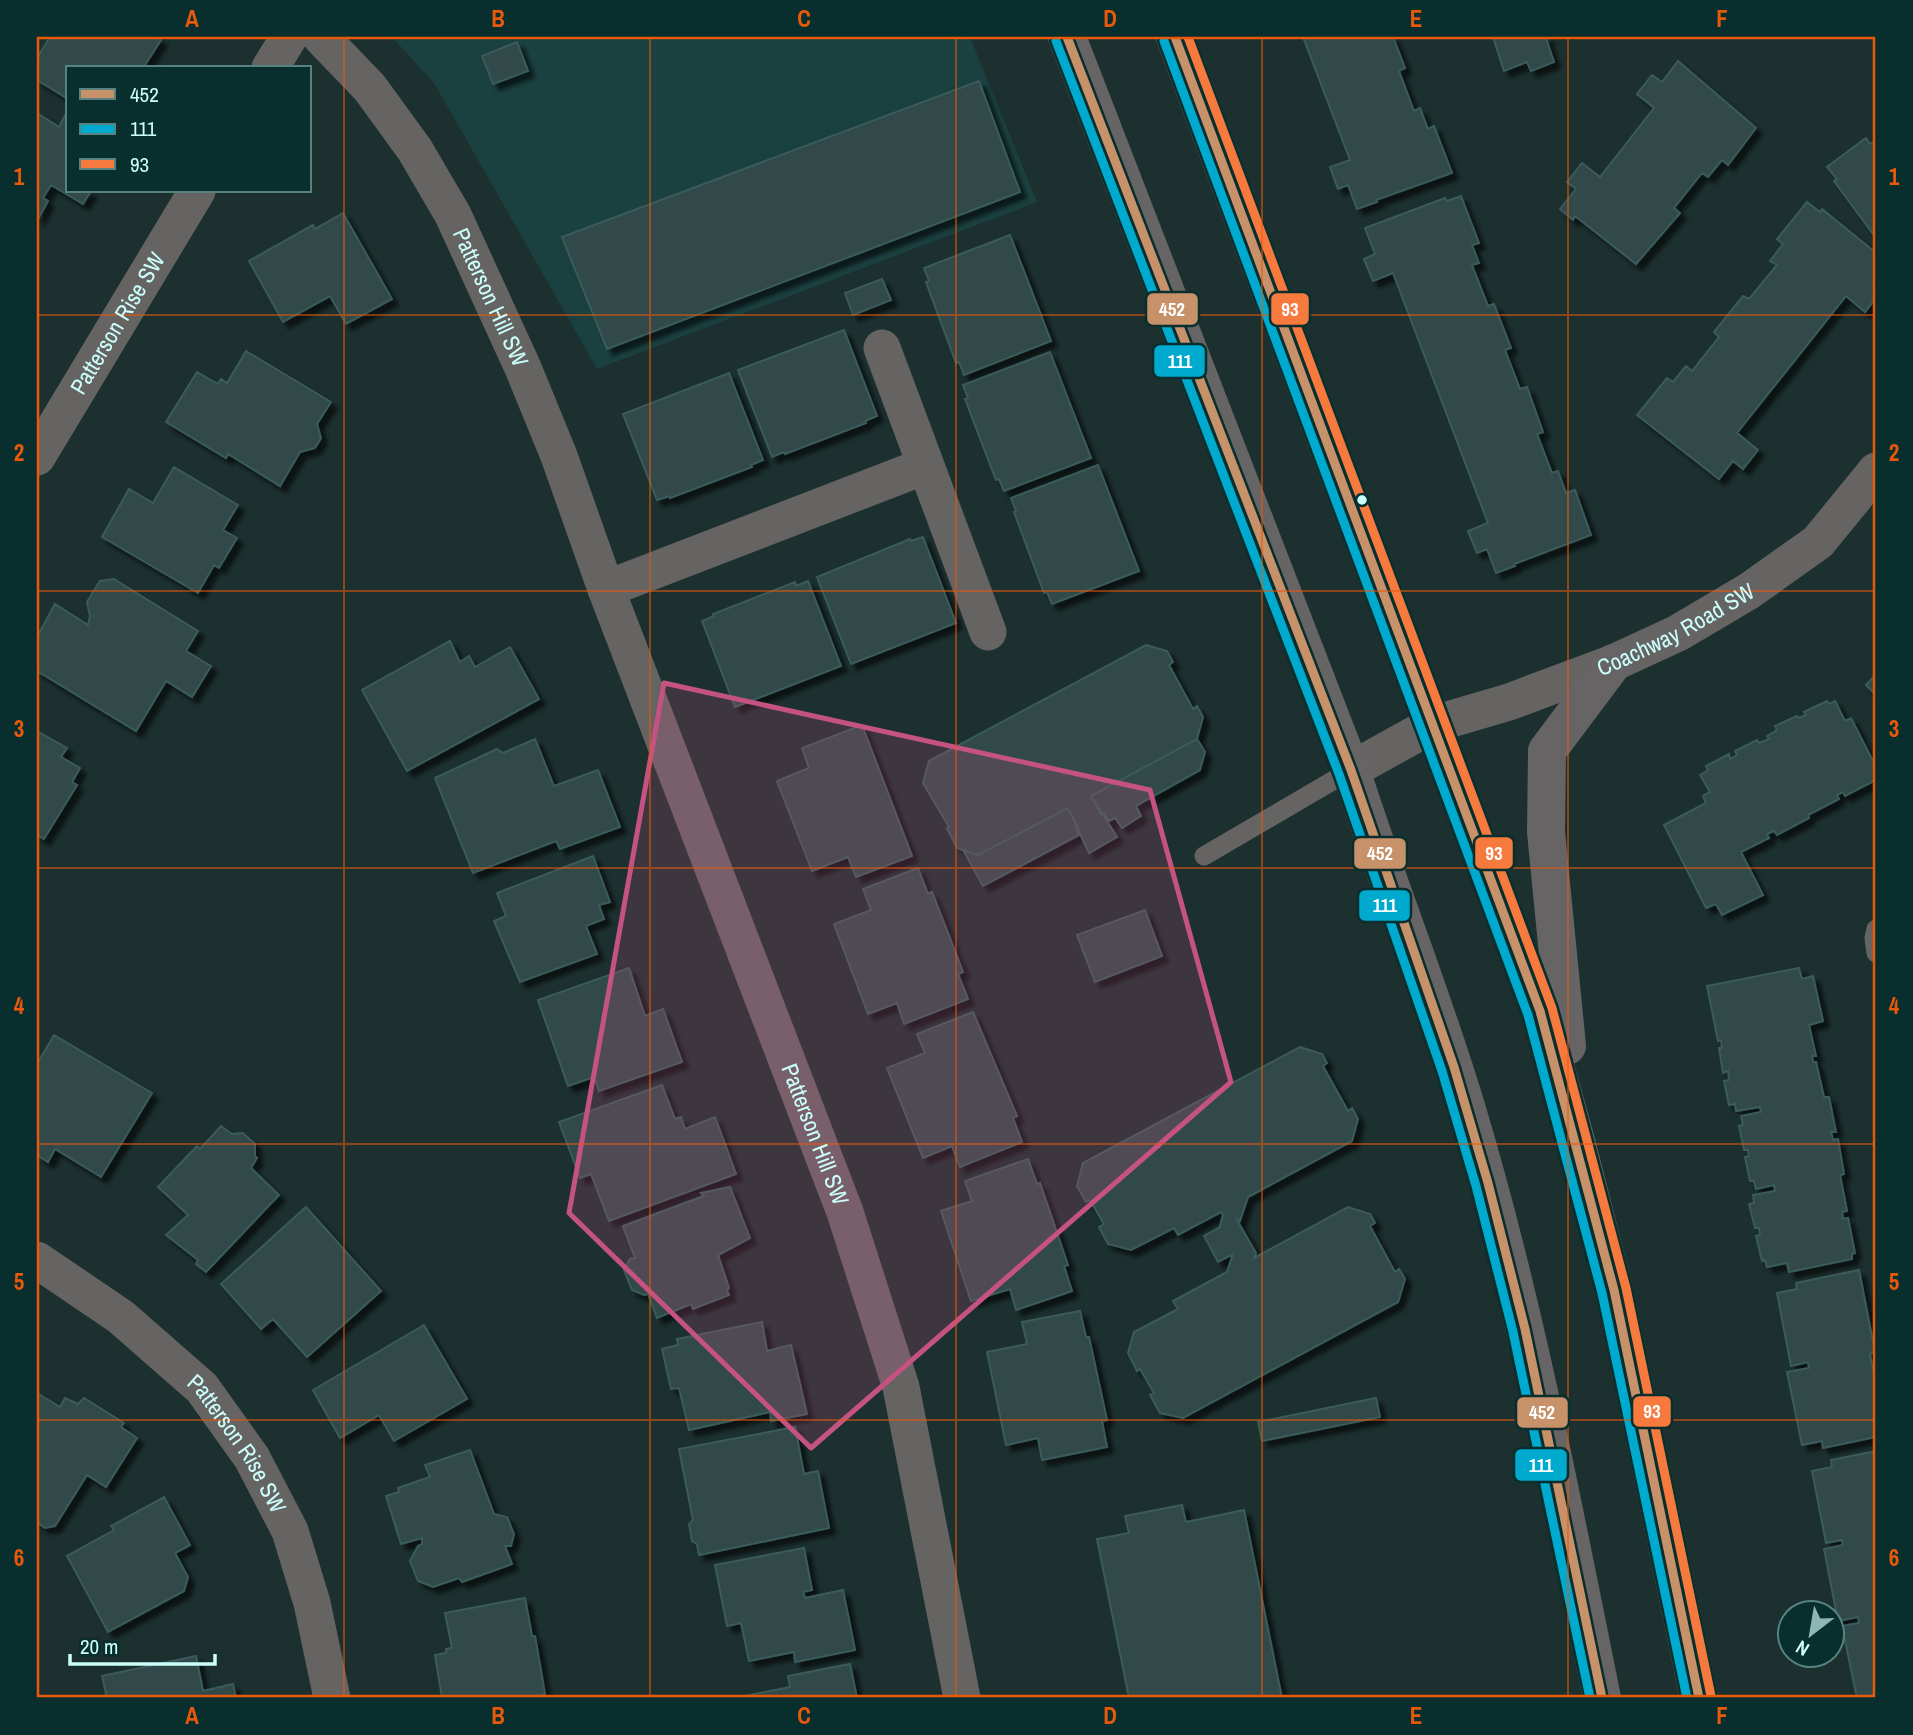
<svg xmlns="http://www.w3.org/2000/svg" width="1913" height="1735" font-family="'Archivo Narrow',sans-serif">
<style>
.built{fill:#1a403f}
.building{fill:#304948;stroke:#3a5b5a;stroke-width:2;filter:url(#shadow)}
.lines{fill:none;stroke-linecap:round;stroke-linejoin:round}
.service{stroke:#666363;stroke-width:19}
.minor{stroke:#666363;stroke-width:37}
.secondary{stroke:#666465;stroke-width:38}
.bus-1-casing{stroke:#082e2d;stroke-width:14}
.bus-2-casing{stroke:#082e2d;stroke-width:14}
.bus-3-casing{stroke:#082e2d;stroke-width:14}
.bus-1{stroke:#c7916a;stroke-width:9}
.bus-2{stroke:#00a9ce;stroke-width:9}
.bus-3{stroke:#f6793e;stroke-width:9}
.marked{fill:#c45283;fill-opacity:0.2;stroke:#c45283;stroke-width:5;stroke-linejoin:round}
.grid{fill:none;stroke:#e8590c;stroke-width:2;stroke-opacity:0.55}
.bus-dot{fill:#cbfffc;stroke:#082e2d;stroke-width:2.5}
.labels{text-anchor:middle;stroke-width:6;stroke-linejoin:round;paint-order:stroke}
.street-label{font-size:23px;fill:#cbfffc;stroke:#082e2d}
.line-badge{stroke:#082e2d;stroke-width:2.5}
.badge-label{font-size:19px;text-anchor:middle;font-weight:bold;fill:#fff}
.neatline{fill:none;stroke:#e8590c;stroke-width:2.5}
.grid-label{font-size:23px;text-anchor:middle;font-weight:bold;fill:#e8590c}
</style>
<defs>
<filter id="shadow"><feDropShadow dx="6" dy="6" stdDeviation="2" flood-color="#0009"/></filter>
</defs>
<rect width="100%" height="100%" fill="#1c302f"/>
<path class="built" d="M392 37H970L1037 202 597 369 434 83Z"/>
<path class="building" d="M50 37H156L161 40 143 68H68V99L37 80V58Z
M1303 37H1393L1405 68 1399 71 1414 111 1420 108 1428 129 1434 126 1452 173 1376 200 1377 202 1357 209 1348 185 1338 189 1330 167 1350 160Z
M1493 37H1550L1546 38 1554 62 1531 71 1527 62 1504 71Z
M517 42 528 71 493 84 482 56Z
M1678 61 1756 128 1728 165 1722 160 1708 177 1702 173 1674 208 1680 213 1636 264 1575 216 1573 220 1560 209 1576 189 1567 182 1582 163 1600 177 1654 108 1637 94 1652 75 1662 82Z
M979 81 1020 192 607 349 562 237Z
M68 110V191H91L83 204 51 185 43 198 48 201 37 221V113L59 127Z
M1866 138 1870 144 1876 140V238L1834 181 1837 179 1827 167Z
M1461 196 1479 243 1472 245 1479 263 1472 265 1488 306 1494 304 1511 348 1505 350 1520 389 1527 387 1543 432 1537 434 1552 473 1558 471 1566 493 1575 490 1591 535 1514 564 1515 566 1496 573 1487 549 1477 553 1468 531 1488 523 1393 273 1373 281 1364 259 1375 254 1365 228 1445 198 1447 201Z
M1807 202 1820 212 1822 209 1876 253V280L1873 284 1876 286V298L1865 312 1846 296 1737 433 1758 450 1743 469 1733 461 1719 479 1637 415 1667 378 1673 382 1686 366 1692 371 1719 337 1714 332 1743 296 1749 299 1777 265 1770 261 1783 244 1777 239Z
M343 213 392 299 346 324 330 296 283 322 249 261 313 225 315 229Z
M1010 235 1051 341 964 375 959 362 956 363 926 282 929 281 924 268Z
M882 279 891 300 853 315 845 293Z
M844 330 877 416 865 421 866 423 785 454 784 452 772 457 738 370Z
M246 351 331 402 317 424 321 438 315 448 300 452 280 486 228 454 226 458 166 422 197 372 218 384 221 379 227 383Z
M1050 352 1091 458 1004 491 999 479 996 480 965 399 968 398 963 385Z
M729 373 763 460 751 465 752 467 670 498V496L657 500 623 414Z
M1098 465 1139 571 1052 604 1047 592 1044 593 1014 512 1016 511 1011 498Z
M174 467 238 505 223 530 237 538 219 568 214 565 198 593 102 537 129 489 153 503Z
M923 537 956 623 851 664 817 577 910 539 911 541Z
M114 579 198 631 186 651 211 666 192 697 166 681 136 731 37 671V637L55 604 88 625 90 616 87 602 100 581Z
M808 581 841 666 735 707 702 621 714 616 713 614 795 582 796 586Z
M450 641 460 662 469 656 475 667 510 647 539 699 407 771 362 690Z
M1146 645 1167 651 1173 662 1169 665 1193 709 1197 706 1203 717 1197 739 1091 796 1117 837 1089 853 1068 808 978 855 957 848 947 828 949 827 923 783 929 761Z
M1876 674V695L1866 685Z
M1827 701 1829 704 1835 701 1845 721 1851 718 1876 767V780L1845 796 1843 792 1837 795 1839 799 1808 815 1809 818 1777 835 1774 831 1767 834 1769 838 1741 852 1763 895 1722 915 1716 904 1706 908 1664 825 1706 803 1703 796 1710 792 1700 775 1708 770 1706 766 1729 754 1730 759 1737 755 1735 751 1757 740 1759 743 1769 739 1767 736 1777 730 1775 726 1797 716 1799 718 1806 715 1804 712Z
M862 725 912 856 856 877 848 857 812 871 777 781 809 768 802 748Z
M37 731 67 748 61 757 80 768 72 782 77 785 44 839 37 835Z
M535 739 554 786 598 770 620 827 560 849 556 841 473 873 435 778 497 749 503 753Z
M1197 739 1205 752 1200 770 1136 806 1141 816 1122 828 1115 818 1109 821 1104 813 1101 814 1091 796Z
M1068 808 1078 827 1076 828 1079 835 983 886 963 850 978 855Z
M593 856 610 902 599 905 604 919 586 926 597 954 520 982 494 921 506 916 497 893Z
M918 868 928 894 932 892 963 972 958 974 968 999 904 1024 897 1003 868 1014 834 924 871 910 863 889Z
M1145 910 1162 956 1095 982 1077 935Z
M629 968 645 1016 663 1009 682 1062 599 1091 594 1077 568 1086 538 1000Z
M1799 968 1802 979 1813 976 1823 1021 1809 1025 1816 1056H1812L1813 1062H1816L1824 1097H1829L1836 1132H1831L1833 1140 1838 1139 1844 1174 1840 1175 1847 1211 1842 1212 1843 1219 1848 1218 1855 1253 1852 1254V1259L1789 1272 1787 1263 1767 1267 1765 1260 1762 1261 1756 1236 1760 1235 1759 1228H1755L1749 1204 1754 1203 1753 1195 1775 1191 1774 1185 1756 1189 1754 1181H1750L1745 1157 1749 1156 1748 1150H1744L1739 1126 1743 1125 1741 1116 1761 1112 1760 1107 1736 1111 1735 1104 1729 1105 1724 1081 1729 1080 1728 1071 1723 1073 1719 1048H1722L1721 1040 1718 1041 1707 986Z
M973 1012 1017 1116 1013 1118 1022 1142 960 1167 952 1146 923 1158 887 1068 925 1053 917 1034Z
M54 1035 152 1093 101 1177 55 1149 48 1162 37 1155V1064Z
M1300 1047 1322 1054 1327 1063 1323 1066 1348 1111 1352 1108 1358 1119 1352 1141 1248 1197 1240 1221 1237 1220 1256 1253 1254 1258 1348 1207 1370 1214 1375 1223 1370 1226 1395 1272 1399 1269 1405 1279 1398 1302 1183 1418 1160 1413 1150 1395 1154 1393 1140 1369 1137 1371 1128 1353 1134 1332 1178 1309 1173 1301 1227 1272 1233 1254 1218 1262 1204 1236 1220 1227 1223 1214 1221 1212 1178 1235 1174 1228 1131 1250 1108 1244 1099 1227 1104 1224 1090 1200 1086 1202 1077 1186 1083 1163Z
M662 1085 675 1119 681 1117 685 1129 715 1117 736 1174 609 1221 591 1174 580 1178 559 1122Z
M221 1126 232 1134 243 1133 255 1144V1156L257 1158 251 1168 279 1195 206 1272 196 1264 198 1260 166 1235 188 1215 158 1187 197 1146 200 1149Z
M1028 1159 1037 1184 1040 1183 1068 1265 1064 1266 1072 1291 1016 1310 1010 1289 971 1301 941 1211 972 1201 965 1181Z
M730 1187 750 1238 718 1255 729 1288 727 1290 729 1295 693 1309 691 1304 657 1318 648 1294 644 1295 632 1290 624 1270 630 1259 635 1258 623 1226 704 1196 701 1193Z
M306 1207 381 1291 307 1357 273 1319 261 1329 221 1284Z
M1859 1270 1875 1352 1870 1354 1876 1384V1437L1823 1448 1822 1441 1802 1445 1787 1372 1809 1368 1808 1362 1791 1366 1777 1293 1797 1289 1796 1283Z
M1080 1311 1086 1337H1089L1107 1420 1102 1421 1107 1447 1042 1460 1038 1438 1006 1445 987 1352 1027 1344 1022 1322Z
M762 1322 767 1351 791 1345 807 1414 771 1421 770 1412 689 1430 679 1388 671 1389 662 1349 678 1345 677 1339Z
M424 1325 467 1399 394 1441 379 1415 340 1438 313 1390Z
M37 1393 60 1407 65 1398 78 1404 84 1398 124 1423 121 1427 137 1438 106 1487 87 1475 55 1526 45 1528 37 1522Z
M1376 1398 1380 1417 1262 1441 1258 1422Z
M795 1427 804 1474 818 1471 829 1528 699 1555 697 1544 692 1541 689 1524 693 1520 679 1449Z
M470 1450 494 1514 507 1517 514 1534 511 1546H505L512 1564 462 1582 459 1578 433 1587 418 1581 410 1561 418 1546 422 1544V1538L401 1544 386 1496 399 1492 398 1488 430 1477 425 1465Z
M1876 1451V1695L1857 1698 1842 1626 1859 1623 1858 1617 1838 1621 1824 1549 1843 1545 1842 1540 1826 1543 1812 1471 1832 1467 1831 1460Z
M164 1497 190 1545 175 1553 188 1577 184 1591 108 1632 67 1556 114 1530 111 1526Z
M1182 1505 1186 1522 1244 1510 1282 1698H1129L1097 1539 1129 1533 1125 1516Z
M804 1548 812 1590 803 1592 805 1598 843 1590 855 1650 795 1662 794 1652 749 1661 741 1623 727 1626 715 1565Z
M525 1598 532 1636H535L545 1694 525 1698H442L435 1655 446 1653V1649L452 1648 445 1613Z
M196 1656 203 1691 233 1684 236 1698H107L102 1676Z
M850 1664 857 1698H735L790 1687 788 1676Z"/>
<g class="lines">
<path class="service" d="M1204 856 1351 770
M1876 929 1874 938 1876 953"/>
<g class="minor">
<path id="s1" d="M321 37 370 88 415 150 453 215 523 368 559 456 606 589 845 1212 901 1387 962 1698"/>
<path d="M270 68 289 37"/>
<path d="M882 348 988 632"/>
<path id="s2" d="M37 457 197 191"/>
<path d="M606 589 925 466"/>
<path id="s3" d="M1351 770 1434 724 1509 702 1613 663 1678 633 1749 591 1818 542 1876 471"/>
<path id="s4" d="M37 1260 121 1317 202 1388 252 1458 290 1531 312 1603 332 1698"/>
</g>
<path class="secondary" d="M1067 37 1351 770C1387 884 1433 995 1467 1110 1525 1303 1562 1501 1602 1698
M1175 37 1540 1011 1577 1145 1614 1290 1699 1698
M1567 1046 1546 832 1547 751 1613 663"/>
<defs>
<path id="bus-1" d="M1067 37 1351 770 1454 1067 1488 1183 1525 1329 1602 1698
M1175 37 1540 1011 1614 1290 1699 1698"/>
<path id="bus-2" d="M1056 41 1339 774 1442 1071 1476 1186 1513 1332 1590 1698
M1164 41 1528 1015 1602 1293 1687 1698"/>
<path id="bus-3" d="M1188 37 1552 1008 1626 1288 1711 1696"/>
</defs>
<use href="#bus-1" class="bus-1-casing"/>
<use href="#bus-2" class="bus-2-casing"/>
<use href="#bus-3" class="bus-3-casing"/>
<use href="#bus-1" class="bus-1"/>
<use href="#bus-2" class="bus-2"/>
<use href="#bus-3" class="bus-3"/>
</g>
<path class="marked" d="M664 683 1150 790 1231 1082 811 1448 569 1213Z"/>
<path class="grid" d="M344 37V1698M650 37V1698M956 37V1698M1262 37V1698M1568 37V1698M37 315H1876M37 591H1876M37 868H1876M37 1144H1876M37 1420H1876"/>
<circle class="bus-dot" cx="1362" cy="500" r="6"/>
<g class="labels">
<g class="street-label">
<text dy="8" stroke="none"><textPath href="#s1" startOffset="313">Patterson Hill SW</textPath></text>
<text dy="8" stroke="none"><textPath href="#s2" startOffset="156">Patterson Rise SW</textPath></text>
<text dy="8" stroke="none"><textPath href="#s3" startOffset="355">Coachway Road SW</textPath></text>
<text dy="8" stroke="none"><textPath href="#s1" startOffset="1211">Patterson Hill SW</textPath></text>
<text dy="8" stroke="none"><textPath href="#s4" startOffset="275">Patterson Rise SW</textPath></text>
</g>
</g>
<g class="line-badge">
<rect x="1146" y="292" width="53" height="34" rx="7" fill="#c7916a"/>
<rect x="1270" y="292" width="40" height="34" rx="7" fill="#f6793e"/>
<rect x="1153" y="344" width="53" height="34" rx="7" fill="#00a9ce"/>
<rect x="1474" y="836" width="40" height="34" rx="7" fill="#f6793e"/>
<rect x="1353" y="837" width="54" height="33" rx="7" fill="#c7916a"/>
<rect x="1358" y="889" width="53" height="33" rx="7" fill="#00a9ce"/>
<rect x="1632" y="1395" width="40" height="33" rx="7" fill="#f6793e"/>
<rect x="1516" y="1396" width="53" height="33" rx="7" fill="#c7916a"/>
<rect x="1514" y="1448" width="54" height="34" rx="7" fill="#00a9ce"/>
</g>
<g class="badge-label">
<text x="1172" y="316">452</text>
<text x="1290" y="316">93</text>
<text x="1180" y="368">111</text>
<text x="1494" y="860">93</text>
<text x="1380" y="860">452</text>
<text x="1385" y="912">111</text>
<text x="1652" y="1418">93</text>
<text x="1542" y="1419">452</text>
<text x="1541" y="1472">111</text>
</g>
<rect width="1913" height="1735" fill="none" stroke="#082e2d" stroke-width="77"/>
<rect x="66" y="66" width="245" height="126" fill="#082e2d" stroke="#568280" stroke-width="2"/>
<rect x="80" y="89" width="35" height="10" fill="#c7916a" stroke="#568280" stroke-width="2"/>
<text x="130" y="102" font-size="21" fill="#cbfffc">452</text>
<rect x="80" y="124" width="35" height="10" fill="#00a9ce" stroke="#568280" stroke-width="2"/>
<text x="130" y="136" font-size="21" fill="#cbfffc">111</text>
<rect x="80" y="159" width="35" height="10" fill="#f6793e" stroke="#568280" stroke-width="2"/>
<text x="130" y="172" font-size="21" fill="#cbfffc">93</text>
<g transform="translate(1811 1634) rotate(211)"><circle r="33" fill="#082e2d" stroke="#568280" stroke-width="2"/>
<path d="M0-5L12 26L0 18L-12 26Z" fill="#8eb7b4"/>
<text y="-10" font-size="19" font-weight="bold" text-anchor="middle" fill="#cbfffc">N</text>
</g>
<path d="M70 1654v10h145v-10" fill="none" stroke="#cbfffc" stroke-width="3.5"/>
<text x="80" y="1654" font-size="21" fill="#cbfffc" stroke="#082e2d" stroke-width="5" paint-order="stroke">20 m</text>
<rect x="38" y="38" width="1836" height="1658" class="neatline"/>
<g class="grid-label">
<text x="192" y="27">A</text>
<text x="498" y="27">B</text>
<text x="804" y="27">C</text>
<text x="1110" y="27">D</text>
<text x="1416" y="27">E</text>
<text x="1722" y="27">F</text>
<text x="19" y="185">1</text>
<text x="1894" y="185">1</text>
<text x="19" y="461">2</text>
<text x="1894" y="461">2</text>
<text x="19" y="737">3</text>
<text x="1894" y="737">3</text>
<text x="19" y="1014">4</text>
<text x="1894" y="1014">4</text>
<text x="19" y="1290">5</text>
<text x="1894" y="1290">5</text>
<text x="19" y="1566">6</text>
<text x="1894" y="1566">6</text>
<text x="192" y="1724">A</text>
<text x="498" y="1724">B</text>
<text x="804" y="1724">C</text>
<text x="1110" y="1724">D</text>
<text x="1416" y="1724">E</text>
<text x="1722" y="1724">F</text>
</g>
</svg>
